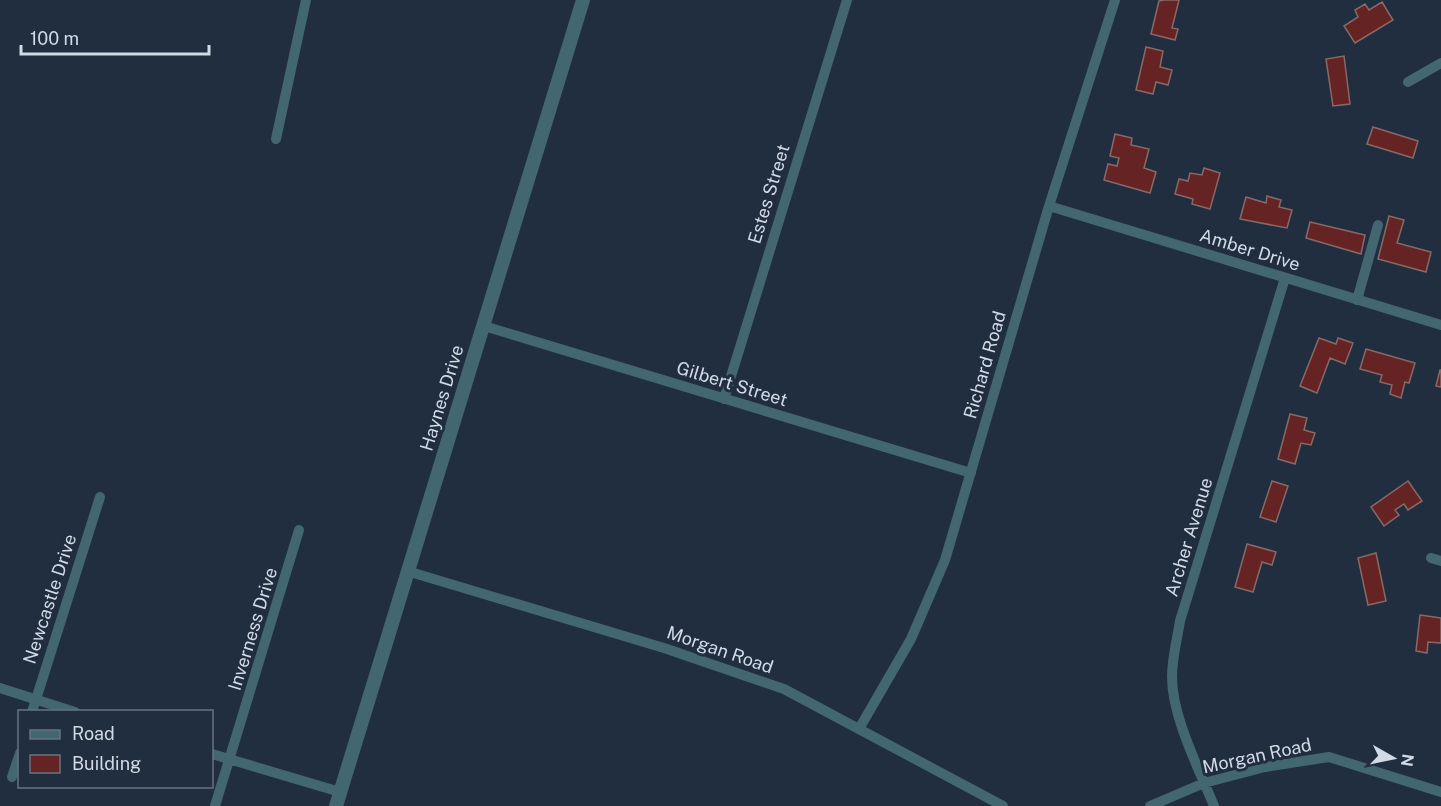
<svg xmlns="http://www.w3.org/2000/svg" width="1441" height="806" font-family="'Public Sans',sans-serif">
<style>
.building{fill:#662323;stroke:#876a67;stroke-width:1.5}
.lines{fill:none;stroke-linecap:round;stroke-linejoin:round}
.minor{stroke:#436770;stroke-width:10}
.tertiary{stroke:#436770;stroke-width:14}
.labels{text-anchor:middle;stroke-width:6;stroke-linejoin:round;paint-order:stroke}
.street-label{font-size:18px;fill:#d2dae6;stroke:#202e40}
</style>
<rect width="100%" height="100%" fill="#202e40"/>
<path class="building" d="M1164 0H1179L1172 28 1178 29 1175 40 1151 34 1159 1Z
M1382 2 1393 20 1355 43 1344 26 1358 17 1355 10 1365 4 1369 10Z
M1146 47 1163 51 1160 67 1172 70 1168 85 1156 82 1153 94 1136 90Z
M1344 56 1350 104 1333 106 1326 59Z
M1373 127 1418 141 1413 158 1367 144Z
M1115 134 1132 138 1131 145 1149 149 1144 168 1156 172 1150 193 1104 180 1108 164 1117 166 1119 158 1110 156Z
M1204 168 1220 173 1210 209 1192 204 1193 199 1175 194 1179 179 1188 181 1190 173 1202 175Z
M1267 196 1281 200 1279 207 1292 210 1287 228 1240 219 1246 197 1266 203Z
M1389 216 1404 220 1397 243 1431 252 1426 272 1378 259Z
M1310 222 1365 235 1361 254 1306 238Z
M1319 338 1336 344 1338 338 1353 343 1345 364 1330 358 1317 393 1300 386Z
M1366 349 1415 363 1409 383 1405 382 1401 398 1390 394 1392 385 1380 382 1382 375 1360 369Z
M1440 370H1441V387L1436 386Z
M1290 414 1307 418 1304 430 1315 433 1311 445 1301 443 1295 464 1278 459Z
M1272 481 1288 486 1276 522 1260 517Z
M1408 481 1422 501 1408 510 1404 504 1395 510 1399 515 1384 526 1371 507Z
M1247 544 1276 552 1272 565 1262 562 1253 592 1235 587Z
M1376 553 1386 601 1368 605 1358 558Z
M1420 615 1441 618V643L1428 642 1427 653 1416 651Z"/>
<g class="lines">
<path class="minor" d="M1408 82 1441 63
M276 139 306 0
M1049 206 1441 325
M1357 300 1378 225
M484 326 971 473
M724 399 847 0
M1431 558 1441 561
M407 571 664 648 784 689 1003 806
M0 688 75 712
M32 712 100 497
M859 729 911 639 945 560 1049 206 1115 0
M212 754 340 792
M12 777 20 753
M215 806 299 530
M1150 806 1204 783 1265 767 1329 757 1441 792
M1214 806C1199 769 1172 717 1172 677 1172 658 1177 640 1180 621L1285 278"/>
<path class="tertiary" d="M336 806 583 0"/>
</g>
<g class="labels">
<g class="street-label">
<text transform="translate(769 194) rotate(-73)" y="6">Estes Street</text>
<text transform="translate(1250 250) rotate(17)" y="6">Amber Drive</text>
<text transform="translate(985 365) rotate(-74)" y="6">Richard Road</text>
<text transform="translate(732 384) rotate(17)" y="6">Gilbert Street</text>
<text transform="translate(442 398) rotate(-73)" y="6">Haynes Drive</text>
<text transform="translate(1189 537) rotate(-73)" y="6">Archer Avenue</text>
<text transform="translate(50 599) rotate(-72)" y="6">Newcastle Drive</text>
<text transform="translate(253 629) rotate(-73)" y="6">Inverness Drive</text>
<text transform="translate(720 650) rotate(19)" y="6">Morgan Road</text>
<text transform="translate(1257 756) rotate(-12)" y="6">Morgan Road</text>
</g>
</g>
<rect x="18" y="710" width="195" height="78" fill="#202e40" stroke="#677382" stroke-width="1.5"/>
<rect x="30" y="730" width="30" height="9" fill="#436770" stroke="#677382" stroke-width="1.5"/>
<text x="72" y="740" font-size="18" fill="#d2dae6">Road</text>
<rect x="30" y="755" width="30" height="18" fill="#662323" stroke="#677382" stroke-width="1.5"/>
<text x="72" y="770" font-size="18" fill="#d2dae6">Building</text>
<g transform="translate(1393 758) rotate(99)" stroke="#202e40" stroke-width="4.5" paint-order="stroke">
<path d="M0-4.5L10 22L0 15L-10 22Z" fill="#d2dae6"/>
<text y="-9" font-size="16" font-weight="bold" text-anchor="middle" fill="#d2dae6">N</text>
</g>
<path d="M21 45v9h188v-9" fill="none" stroke="#d2dae6" stroke-width="3"/>
<text x="30" y="45" font-size="18" fill="#d2dae6" stroke="#202e40" stroke-width="4.5" paint-order="stroke">100 m</text>
</svg>
